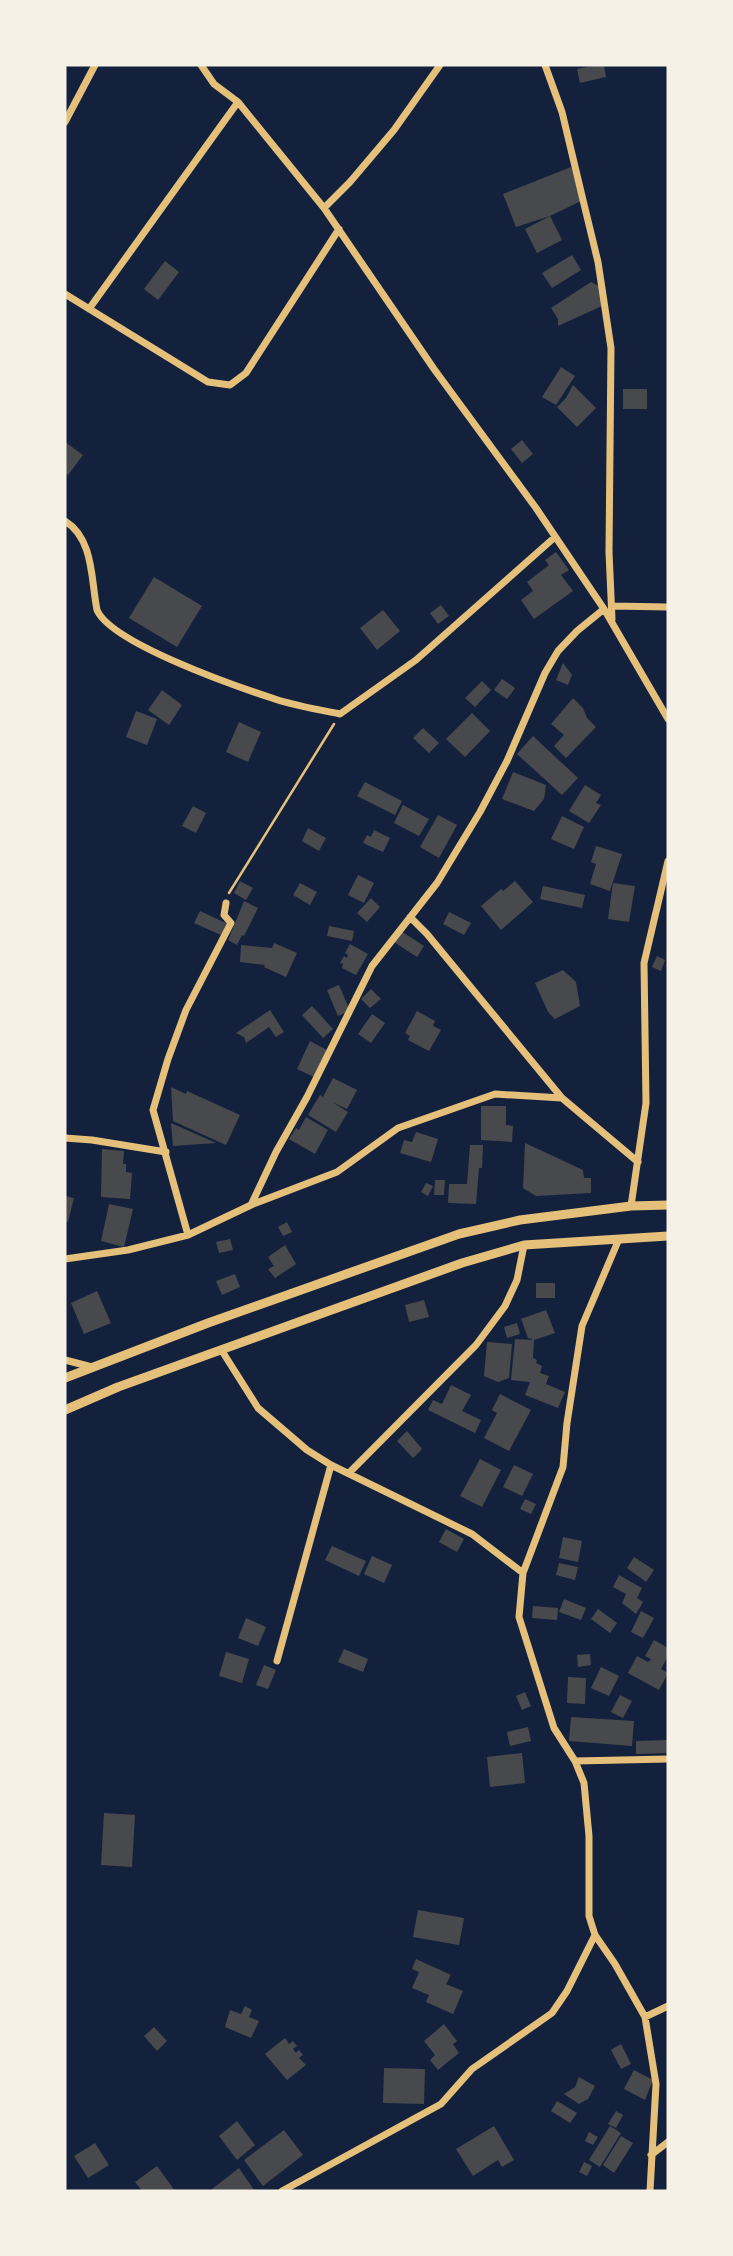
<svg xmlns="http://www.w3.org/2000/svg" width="733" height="2256" font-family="Montserrat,sans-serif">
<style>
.building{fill:#48494c}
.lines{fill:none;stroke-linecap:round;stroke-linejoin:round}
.path{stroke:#e5c07b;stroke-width:2.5}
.minor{stroke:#e5c07b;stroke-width:7}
.tertiary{stroke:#e5c07b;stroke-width:9}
</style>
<rect width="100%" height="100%" fill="#14213d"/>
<path class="building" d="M597 65H604L606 77 580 83 577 69Z
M571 167 583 200 550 216 516 227 503 194Z
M550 216 562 240 537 253 525 229Z
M572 255 581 270 552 288 542 273Z
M165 261 179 272 158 300 144 289Z
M591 282 601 287 604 305 558 326V319L551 308Z
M561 367 575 376 556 405 542 397Z
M573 385 596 408 577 427 557 407 566 398Z
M623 389H647V409H623Z
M522 440 533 454 522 463 511 449Z
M65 442 83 455 68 475 65 473Z
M556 552 569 570 561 575 573 591 534 619 521 600 533 591 527 582 549 565 545 560Z
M154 577 202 606 177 647 129 618Z
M441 605 449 616 438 624 430 613Z
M383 610 400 631 377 650 360 628Z
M563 663 572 675 568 685 556 680Z
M502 679 515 688 507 699 494 690Z
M482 681 491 690 475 707 465 698Z
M162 690 182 705 169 725 148 710Z
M573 698 583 708 587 718 596 727 566 758 554 746 564 735 551 724Z
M136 711 157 719 147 745 126 737Z
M472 713 490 731 465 757 446 739Z
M239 722 261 732 248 762 226 752Z
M423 728 439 743 429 753 413 738Z
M533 736 578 778 562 795 517 754Z
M513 772 546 785 544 799 534 811 502 799Z
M365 782 402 801 395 815 357 796Z
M585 785 601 795 596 803 601 805 589 823 569 811Z
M403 805 429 819 419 836 394 823Z
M193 806 206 813 196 833 182 826Z
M438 815 457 825 439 858 420 847Z
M562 816 584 827 574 849 551 839Z
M308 828 326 838 319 851 302 841Z
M374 830 390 838 383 852 363 843 367 835 371 837Z
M596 846 622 854 610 891 590 884 596 864 591 862Z
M358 875 374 883 364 903 348 895Z
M240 881 253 888 246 900 234 893Z
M515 881 533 902 501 930 481 906 501 889 503 891Z
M300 883 317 892 310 905 293 895Z
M613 883 635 886 629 922 608 919Z
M543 886 585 895 582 908 540 899Z
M371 898 380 907 367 922 357 913Z
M244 901 258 908 244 936 242 935 237 945 228 940Z
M200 911 228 924 223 936 194 923Z
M449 912 471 923 464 935 443 924Z
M329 926 354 931 352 941 327 936Z
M401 931 424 946 417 957 394 942Z
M274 943 297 953 286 977 264 967 265 965 240 962 241 945 272 948Z
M350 944 368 954 356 975 342 968 343 964 340 963 344 956 347 958 348 955 345 953Z
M657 956 665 960 661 971 652 967Z
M563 970 576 982 580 1006 555 1019 548 1012 535 983Z
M339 985 350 1011 338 1016 327 990Z
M371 989 381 999 370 1008 361 999Z
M312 1006 333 1029 323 1038 302 1015Z
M270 1010 284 1032 276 1037 269 1027 246 1043 244 1037 236 1033Z
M417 1011 435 1021 433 1026 441 1030 429 1051 408 1040 410 1036 405 1033Z
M372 1014 385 1023 371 1043 358 1034Z
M310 1041 327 1050 314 1077 297 1069Z
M333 1078 357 1090 347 1109 332 1102 348 1112 336 1132 308 1115 320 1095 323 1097Z
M171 1087 186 1094 187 1091 240 1115 226 1145 173 1121Z
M481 1106H506V1125L513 1126 512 1142 481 1140Z
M306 1117 328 1130 315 1154 289 1139 296 1128 299 1130Z
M171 1123 216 1143 173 1146Z
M416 1132 438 1139 431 1162 400 1153 404 1140 412 1142Z
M525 1143 583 1170 584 1178H591V1193L536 1196 523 1188Z
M470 1145H483L482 1168H479L476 1204 448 1203 449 1184H467Z
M102 1149 124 1151 123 1164H126V1172L132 1173 130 1199 101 1197Z
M435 1180H445L444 1195H434Z
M426 1183 433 1186 428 1196 421 1192Z
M65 1196 74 1198 68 1222 65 1221Z
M109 1204 133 1209 124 1247 101 1241Z
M287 1222 292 1232 283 1236 278 1227Z
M230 1239 233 1250 219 1253 216 1242Z
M285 1245 296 1264 275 1278 268 1269 274 1266 268 1257Z
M235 1274 240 1287 222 1295 216 1281Z
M536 1283H555V1298H536Z
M97 1291 111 1323 84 1334 71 1303Z
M424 1300 429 1317 409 1322 405 1305Z
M546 1310 555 1333 534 1340 533 1358 537 1360 536 1363 542 1366 540 1373 549 1376 546 1384 565 1392 558 1408 525 1395 530 1382 511 1380 515 1339 534 1340 528 1338 521 1319Z
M517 1323 520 1334 507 1338 504 1327Z
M487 1342 512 1344 509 1378 498 1382 484 1376Z
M451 1385 471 1395 462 1411 481 1420 475 1433 428 1410 433 1400 442 1404Z
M500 1394 531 1410 509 1451 484 1438 497 1413 492 1410Z
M407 1431 422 1449 413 1458 397 1441Z
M480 1459 501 1470 482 1507 460 1496Z
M514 1465 533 1474 522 1496 503 1487Z
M525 1499 536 1504 531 1514 520 1509Z
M446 1529 464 1539 457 1552 439 1542Z
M563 1537 582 1541 578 1562 559 1558Z
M332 1546 366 1561 359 1576 325 1560Z
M372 1556 392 1565 384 1583 364 1574Z
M634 1557 654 1570 646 1582 627 1568Z
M559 1563 578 1567 575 1580 556 1575Z
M619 1575 642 1588 637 1598 643 1602 636 1614 622 1603 626 1594 613 1587Z
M564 1599 586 1608 581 1620 559 1612Z
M533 1606 558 1608 557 1620 532 1618Z
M598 1609 617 1623 610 1633 591 1619Z
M641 1611 654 1618 643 1638 631 1632Z
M246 1618 266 1627 258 1646 238 1638Z
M654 1640 668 1648V1656L661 1669 668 1673 659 1690 628 1673 637 1656 648 1662 651 1659 645 1656Z
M344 1649 368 1659 363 1672 338 1662Z
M226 1652 249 1659 242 1683 219 1676Z
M590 1654 591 1665 578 1667 577 1655Z
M264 1665 276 1670 268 1689 256 1685Z
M601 1667 619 1676 609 1696 591 1688Z
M568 1677 586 1678 585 1704 567 1703Z
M525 1692 531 1706 522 1710 516 1696Z
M620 1695 632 1701 623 1718 611 1712Z
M571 1717 634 1721 632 1746 569 1741Z
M528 1727 531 1741 510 1746 507 1732Z
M668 1740V1753L636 1754V1741Z
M522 1753 525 1783 490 1787 487 1757Z
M104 1813 135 1815 132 1867 101 1865Z
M418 1910 464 1918 459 1945 413 1937Z
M416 1959 451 1975 446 1984 463 1991 453 2014 426 2002 429 1995 412 1988 419 1972 412 1969Z
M245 2006 252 2010 249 2017 259 2021 251 2038 225 2027 230 2010 241 2014Z
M444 2024 457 2041 453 2044 459 2053 438 2070 430 2060 435 2055 424 2041Z
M154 2027 167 2041 157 2051 144 2036Z
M285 2038 289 2044 293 2041 297 2046 293 2049 296 2053 299 2050 303 2055 299 2058 306 2065 287 2080 265 2054Z
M621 2044 631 2064 621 2069 611 2050Z
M384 2068 425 2069 424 2104 383 2103Z
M634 2070 653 2080 645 2100 624 2089Z
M579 2077 595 2086 588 2099 579 2104 564 2094 575 2087Z
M557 2101 577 2113 570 2123 551 2111Z
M616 2111 623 2115 616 2128 608 2124Z
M237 2121 255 2145 237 2160 219 2136Z
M494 2126 514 2160 502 2167 498 2160 473 2176 456 2149Z
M610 2126 621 2133 600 2167 589 2160Z
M284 2130 303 2155 263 2186 244 2160Z
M589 2132 598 2137 593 2145 585 2141Z
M621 2136 633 2143 614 2173 603 2165Z
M95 2143 109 2165 88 2178 74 2156Z
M584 2162 592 2166 587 2176 579 2172Z
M157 2166 175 2191H142L135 2182Z
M239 2168 254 2190 213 2191 212 2189Z"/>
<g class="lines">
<path class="path" d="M229 893 334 724"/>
<path class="minor" d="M201 65 214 84 238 102 324 208 434 369 536 508 604 609 668 719
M545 65 562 112 583 200 598 262 611 348 609 552 612 619
M65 122 95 65
M324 208 350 182 394 130 440 65
M65 294 208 382 230 385 246 373 339 229
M89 309 238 102
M65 521C94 539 91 580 97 610 111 643 235 686 272 698 294 706 317 709 340 714L416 660 555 537
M612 606 668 607
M410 917 427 934 562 1098 638 1162
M65 1138 92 1140 166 1152
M251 1205 276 1152 307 1097 372 966 437 883 480 812 507 761 545 673 558 651 577 631 604 609
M631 1206 646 1103 644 963 668 861
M188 1235 153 1110 168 1059 186 1010 231 923 224 915 226 903
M619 1239 582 1326 567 1423 563 1467 523 1573 519 1617 554 1728 575 1761 584 1783 589 1836V1916L595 1935 615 1964 645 2017 656 2084 650 2191
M65 1259 128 1250 188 1235 251 1205 337 1172 398 1128 495 1094 562 1098
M222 1351 258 1408 307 1450 331 1465 472 1534 523 1573
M65 1360 92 1367
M349 1473 476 1345 505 1306 517 1280 524 1245
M277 1661 331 1465
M575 1761 668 1759
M645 2017 668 2006
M651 2155 668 2142
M282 2191 441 2104 472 2069 552 2013 567 1991 595 1935"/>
<path class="tertiary" d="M65 1378 208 1323 459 1234 520 1220 631 1206 668 1205
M65 1410 118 1387 462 1263 524 1245 668 1236"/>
</g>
<rect width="733" height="2256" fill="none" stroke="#f6f1e7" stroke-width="133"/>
</svg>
